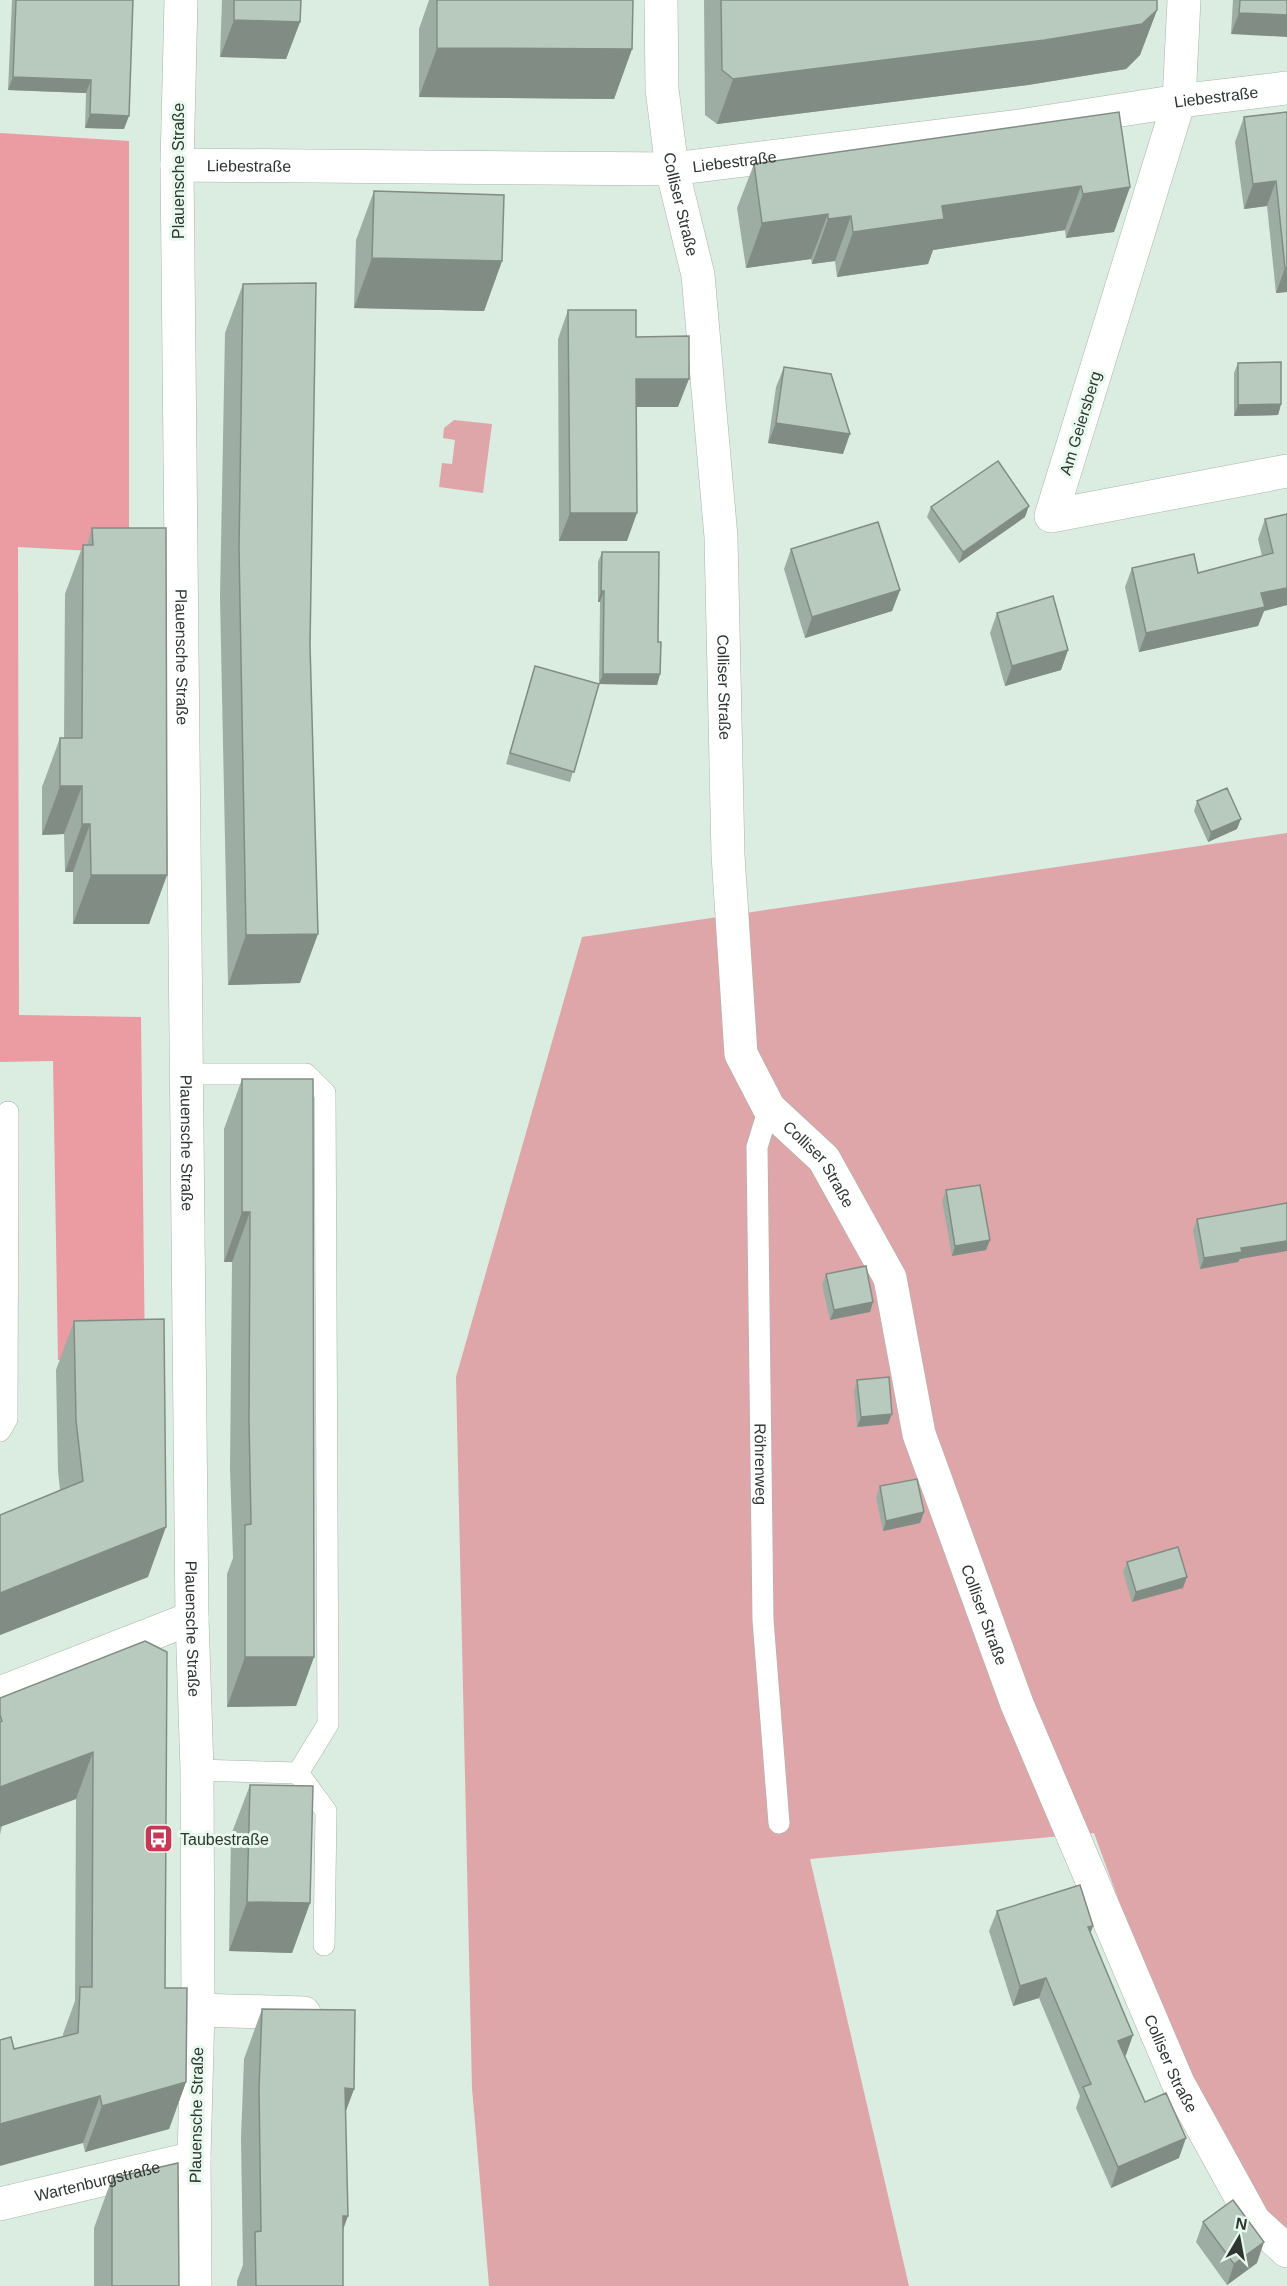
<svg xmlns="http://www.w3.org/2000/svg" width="1287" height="2286" font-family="Helvetica,sans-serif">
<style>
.green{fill:#dfa6aa}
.forest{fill:#eb9ca3}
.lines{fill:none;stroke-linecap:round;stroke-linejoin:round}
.service-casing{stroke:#a6b6aa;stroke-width:22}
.minor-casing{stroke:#a6b6aa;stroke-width:34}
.service{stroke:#fff;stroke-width:21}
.minor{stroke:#fff;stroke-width:33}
.wall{fill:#9eada3}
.shaded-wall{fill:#818d84}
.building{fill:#b8c9bd;stroke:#818d84;stroke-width:1.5}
.labels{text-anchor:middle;stroke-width:6;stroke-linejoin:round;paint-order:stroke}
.street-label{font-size:16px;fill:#2f3531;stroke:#e8f9ed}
.poi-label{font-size:16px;fill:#2f3531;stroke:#e8f9ed;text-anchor:start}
</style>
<rect width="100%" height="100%" fill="#dbece0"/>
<path class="green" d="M454 420 492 424 483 493 439 487 442 463 452 464 455 440 443 438 444 428Z
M1287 833V2242L1262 2219 1162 2019 1094 1833 810 1859 909 2286H489L472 2088 456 1377 582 937Z"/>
<path class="forest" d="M0 133 129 141V553L18 547 19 1015 141 1017 145 1362 58 1360 53 1061 0 1062Z"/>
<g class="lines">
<defs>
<g id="service">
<path d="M187 1074H306L325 1093 328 1724 298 1773 197 1770"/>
<path id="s1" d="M769 1108 757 1147 763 1620 779 1823"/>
<path d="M0 1431 7 1419 8 1112"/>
<path d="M298 1773 326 1811 324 1945"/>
</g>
<g id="minor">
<path id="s2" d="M181 0 177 165 192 1618 197 1770 198 2010 194 2158 195 2286"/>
<path id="s3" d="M661 0 662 89 672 169 698 275 721 537 728 855 741 1054 769 1108 824 1159 890 1278 919 1434 1017 1704 1178 2083 1254 2221 1287 2251"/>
<path d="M1184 0 1179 101 1051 516 1287 471"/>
<path id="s4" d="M177 165 672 169 1019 126 1179 101 1287 88"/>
<path d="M0 1693 192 1618"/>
<path d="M198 2010 304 2013"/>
<path id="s5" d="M0 2204 194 2158"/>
</g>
</defs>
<use href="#service" class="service-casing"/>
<use href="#minor" class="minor-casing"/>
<use href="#service" class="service"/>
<use href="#minor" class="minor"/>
</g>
<path class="wall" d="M12 0H133L124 129 85 128 86 93 8 90Z
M222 0H301L300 22 286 59 220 57Z
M429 0H633L632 49 614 99 419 97V29Z
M704 0H1157V10L1140 55 1126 69 1028 85 717 124 705 115Z
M1233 0H1287L1231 34Z
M1287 112V292L1276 293 1267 206 1244 209 1235 142 1244 117Z
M754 164 1130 187 1114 232 1066 238 1065 230 933 250 928 264 837 277 835 261 812 264 811 259 746 268 737 208Z
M374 191 502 261 484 311 354 308 356 240Z
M243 284 300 983 228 985 220 598 225 333Z
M568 310 636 337 678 407H636L627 541H559L558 339Z
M1238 363 1281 404 1278 415 1234 416V373Z
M784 367 843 454 768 443 776 387Z
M931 507 1025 517 959 563 927 517Z
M1287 514V605L1264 611 1258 626 1139 652 1125 587 1132 568 1198 573 1262 556 1258 539 1265 519Z
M92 528 167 875 149 924H73V872H65L64 834 42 835V787L60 738H64L65 594 83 545H87Z
M791 549 900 590 892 611 805 638 784 569Z
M602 552 658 642 660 674 657 685 599 684 570 782 506 764 535 666 599 684 600 602H598V562Z
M997 613 1068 650 1061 670 1005 686 990 633Z
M1197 801 1237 829 1208 842 1194 811Z
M242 1079 314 1657 296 1706 227 1707V1574L233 1558 230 1469 232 1262H224V1129Z
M946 1190 990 1240 986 1250 952 1256 942 1201Z
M1197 1219 1240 1259 1238 1262 1200 1269 1193 1230Z
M826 1274 873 1302 870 1312 830 1320 822 1285Z
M74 1321 148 1577 0 1635V1515L60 1490 58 1471 56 1370Z
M857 1380 888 1424 857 1427 854 1391Z
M880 1486 924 1512 920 1523 883 1531 876 1497Z
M1127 1562 1183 1588 1132 1602 1123 1572Z
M145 1641 165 1988 186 2082 169 2129 85 2152 83 2143 14 2049 63 2037V2034L75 2001 76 1799 2 1826 0 1835V1698Z
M250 1785 310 1903 292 1953 229 1951 231 1835Z
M997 1911 1090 1933 1126 2055 1125 2056 1145 2102 1179 2158 1111 2188 1076 2108 1080 2096 1039 1998 1013 2006 989 1931Z
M262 2009 354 2089 346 2110 343 2230V2286H237V2281L243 2265 241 2138 244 2059Z
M112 2178 179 2286H94V2228Z
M1203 2222 1257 2263 1227 2285 1196 2242Z"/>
<path class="shaded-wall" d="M1157 10 1140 55 1126 69 1028 85 717 124 733 79Z
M1239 13 1287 15V37L1231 34Z
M234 20 300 22 286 59 220 57Z
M437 48 632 49 614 99 419 97Z
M13 77 91 80 86 93 8 90Z
M90 114 129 116 124 129 85 128Z
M1276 181 1267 206 1244 209 1253 184Z
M1081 186 1065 230 933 250 928 264 837 277 853 232 942 206Z
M1130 187 1114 232 1066 238 1083 194Z
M828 214 811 259 746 268 762 223Z
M851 216 835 261 812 264 828 219Z
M372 258 502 261 484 311 354 308Z
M1285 268H1287V292L1276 293Z
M636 379H689L678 407H626Z
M1281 404 1278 415 1234 416 1238 405Z
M776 423 850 434 843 454 768 443Z
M1029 506 1025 517 959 563 963 552Z
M570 513H637L627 541H559Z
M1287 588V605L1264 611 1258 626 1139 652 1146 633 1261 593Z
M900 590 892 611 805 638 812 617Z
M601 591H604L600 602H598Z
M1068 650 1061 670 1005 686 1012 666Z
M603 674H660L657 685 599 684Z
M60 786H82L64 834 42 835Z
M1241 819 1237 829 1208 842 1211 832Z
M82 824H90L73 872H65Z
M91 875H167L149 924H73Z
M318 934 300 983 228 985 246 935Z
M242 1212H250L232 1262H224Z
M990 1240 986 1250 952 1256 955 1246Z
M1287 1241V1251L1240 1259 1238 1262 1200 1269 1204 1258 1241 1248Z
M873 1302 870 1312 830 1320 834 1310Z
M892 1414 888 1424 857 1427 861 1417Z
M924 1512 920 1523 883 1531 886 1521Z
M166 1527 148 1577 0 1635V1593Z
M1187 1577 1183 1588 1132 1602 1136 1592Z
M245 1657H314L296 1706 227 1707Z
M93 1752 76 1799 0 1827V1787Z
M247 1902 310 1903 292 1953 229 1951Z
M1093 1926 1086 1946 1088 1927Z
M1046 1978 1039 1998 1013 2006 1020 1986Z
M1133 2035 1126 2055 1111 2062 1118 2041Z
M186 2082 169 2129 85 2152 102 2106Z
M345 2088 354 2089 336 2138Z
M100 2096 83 2143 0 2166V2124Z
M1186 2138 1179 2158 1111 2188 1118 2167Z
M343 2216H348L330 2266Z
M1264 2242 1257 2263 1227 2285 1234 2264Z"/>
<path class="building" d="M16 0H133L129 116 90 114 91 80 13 77Z
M234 0H301L300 22 234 20Z
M437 0H633L632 49 437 48Z
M721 0H1157V10L1142 24 1045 40 733 79 722 70Z
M1240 0H1287V15L1239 13Z
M1119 112 1130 187 1083 194 1081 186 942 206 944 219 853 232 851 216 828 219V214L762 223 754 164Z
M1287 112V268H1285L1276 181 1253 184 1244 117Z
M374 191 504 195 502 261 372 258Z
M316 283 310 645 318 934 246 935 239 548 243 284Z
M568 310H636V337L689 336V379H636L637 513H570Z
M1281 362V404L1238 405V363Z
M784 367 831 374 850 434 776 423Z
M998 461 1029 506 963 552 931 507Z
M1287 514V588L1261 593 1265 607 1146 633 1132 568 1194 554 1198 573 1273 553 1265 519Z
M878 522 900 590 812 617 791 549Z
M92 528H166L167 875H91L90 824H82V786H60V738H82L83 545H93Z
M602 552H659L658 642H661L660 674H603L604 591H601Z
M1053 596 1068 650 1012 666 997 613Z
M535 666 599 684 574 772 510 753Z
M1227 788 1241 819 1211 832 1197 801Z
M242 1079H313L314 1657H245V1525L251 1524 249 1420 250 1212H242Z
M980 1185 990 1240 955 1246 946 1190Z
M1287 1203V1241L1241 1248 1242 1252 1204 1258 1197 1219Z
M866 1266 873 1302 834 1310 826 1274Z
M164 1319 166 1527 0 1593V1515L83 1481 76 1421 74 1321Z
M889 1377 892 1414 861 1417 857 1380Z
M917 1479 924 1512 886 1521 880 1486Z
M1178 1547 1187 1577 1136 1592 1127 1562Z
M145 1641 167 1652 165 1988H187L186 2082 102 2106 100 2096 0 2124V2040L11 2037 14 2049 78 2033 80 1987H92L93 1752 0 1787V1722L2 1721 0 1715V1698Z
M250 1785 313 1786 310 1903 247 1902Z
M1080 1885 1093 1926 1088 1927 1133 2035 1118 2041 1145 2102 1166 2093 1186 2138 1118 2167 1083 2087 1091 2084 1046 1978 1020 1986 997 1911Z
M262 2009 355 2010 354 2089 345 2088 348 2216H343V2286H256L255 2232 261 2231 259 2089Z
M178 2163 179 2286H112V2178Z
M1233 2200 1264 2242 1234 2264 1203 2222Z"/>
<defs>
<symbol id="bus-square" viewBox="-11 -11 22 22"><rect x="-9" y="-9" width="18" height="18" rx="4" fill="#c83855" stroke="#e8f9ed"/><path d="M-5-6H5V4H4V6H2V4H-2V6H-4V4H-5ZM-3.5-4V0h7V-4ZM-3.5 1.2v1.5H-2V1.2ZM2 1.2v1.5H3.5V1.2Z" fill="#fff"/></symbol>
</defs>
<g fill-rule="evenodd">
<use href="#bus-square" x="142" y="1822" width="33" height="33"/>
</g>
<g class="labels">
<g class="street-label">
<text dy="6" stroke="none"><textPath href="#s4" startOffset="1044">Liebestraße</textPath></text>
<text dy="6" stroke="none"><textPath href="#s4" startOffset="558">Liebestraße</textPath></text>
<text dy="6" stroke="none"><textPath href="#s4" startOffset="72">Liebestraße</textPath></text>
<text transform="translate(178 171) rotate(-90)" y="6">Plauensche Straße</text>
<text dy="6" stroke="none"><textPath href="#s3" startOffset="206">Colliser Straße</textPath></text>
<text transform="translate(1080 423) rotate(-73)" y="6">Am Geiersberg</text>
<text dy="6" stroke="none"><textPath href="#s2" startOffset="657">Plauensche Straße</textPath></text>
<text dy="6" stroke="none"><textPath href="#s3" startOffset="692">Colliser Straße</textPath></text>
<text dy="6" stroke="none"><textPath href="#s2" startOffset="1143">Plauensche Straße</textPath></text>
<text dy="6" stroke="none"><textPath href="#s3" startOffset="1196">Colliser Straße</textPath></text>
<text dy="6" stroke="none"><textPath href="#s1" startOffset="358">Röhrenweg</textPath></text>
<text dy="6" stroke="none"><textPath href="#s3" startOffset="1682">Colliser Straße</textPath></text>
<text dy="6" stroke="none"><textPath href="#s2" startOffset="1629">Plauensche Straße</textPath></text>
<text dy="6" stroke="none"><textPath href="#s3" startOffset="2168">Colliser Straße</textPath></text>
<text transform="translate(196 2115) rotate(-89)" y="6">Plauensche Straße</text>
<text dy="6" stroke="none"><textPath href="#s5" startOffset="100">Wartenburgstraße</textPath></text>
</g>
<g class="poi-label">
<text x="180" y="1845">Taubestraße</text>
</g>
</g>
<g transform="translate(1239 2238) rotate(10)" stroke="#e8f9ed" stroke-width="4.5" paint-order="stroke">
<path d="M0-4.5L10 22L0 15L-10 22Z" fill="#2f3531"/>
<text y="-9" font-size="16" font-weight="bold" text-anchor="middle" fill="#2f3531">N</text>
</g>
</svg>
